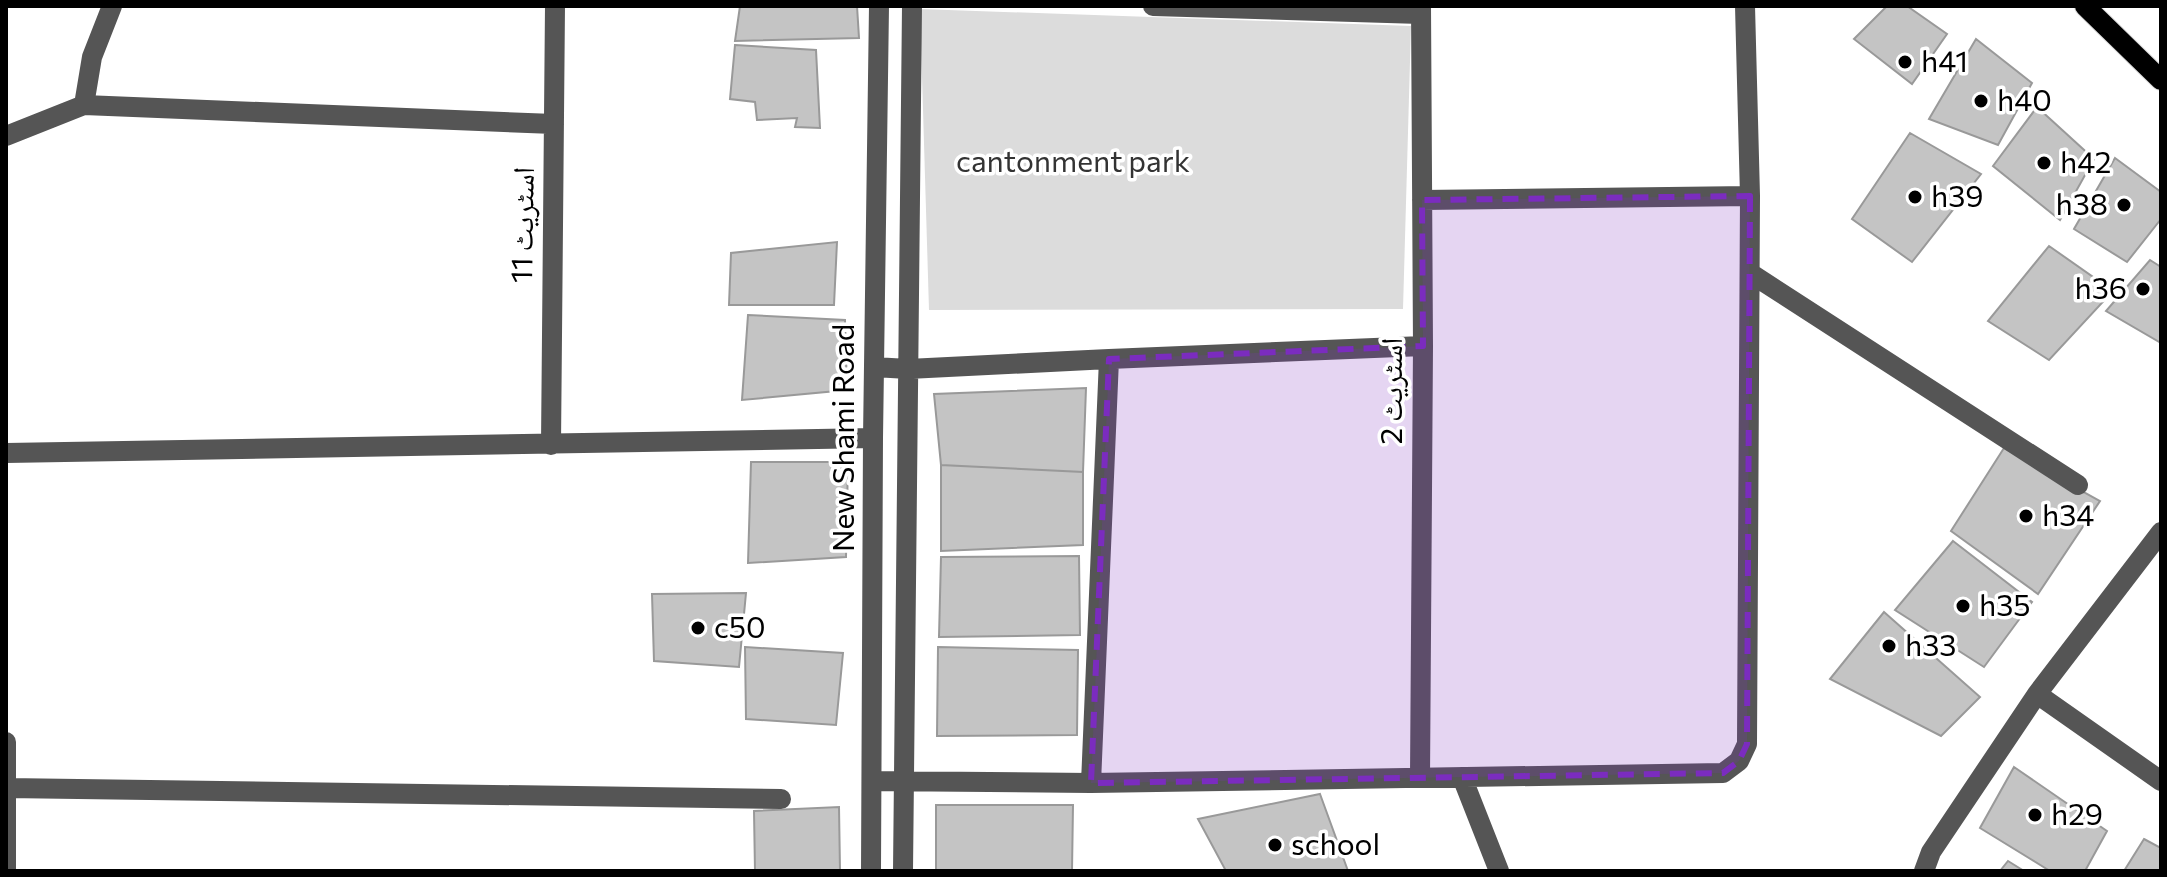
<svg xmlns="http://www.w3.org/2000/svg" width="2167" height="877" font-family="Commissioner,'Noto Naskh Arabic',sans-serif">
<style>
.green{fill:#dcdcdc}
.building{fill:#c4c4c4;stroke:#999;stroke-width:2}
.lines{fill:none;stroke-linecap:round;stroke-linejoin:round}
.major-casing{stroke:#dbdbdb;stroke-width:22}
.minor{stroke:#555;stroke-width:20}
.major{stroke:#000;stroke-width:20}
.marked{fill:#7b2cbf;fill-opacity:0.2;stroke:#7b2cbf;stroke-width:6;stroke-dasharray:16 10;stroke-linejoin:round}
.poi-dot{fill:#000;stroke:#fff;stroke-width:3}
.labels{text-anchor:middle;stroke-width:7;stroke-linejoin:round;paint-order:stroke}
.poi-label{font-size:30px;fill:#000;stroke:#fff;text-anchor:start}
.park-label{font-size:30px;fill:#333;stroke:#fff}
.street-label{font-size:30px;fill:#000;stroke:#fff}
</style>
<rect width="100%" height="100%" fill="#fff"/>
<path class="green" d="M920 9 1411 26 1403 309 929 310Z"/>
<path class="building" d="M740 6H857L859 38 735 41Z
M1887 6H1907L1947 34 1912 84 1854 39Z
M1976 39 2032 83 1998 145 1929 119Z
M735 45 816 50 820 128 795 127 797 118 757 120 755 102 730 99Z
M2037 107 2094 159 2060 220 1993 166Z
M1910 133 1981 174 1912 262 1852 219Z
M2115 158 2161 192V219L2127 262 2074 229Z
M837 242 834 305H729L731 253Z
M2049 246 2113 291 2049 360 1988 321Z
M2150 260 2161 267V343L2106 311Z
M748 315 845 320 847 390 742 400Z
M1086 388 1083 472 941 465 934 394Z
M2004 448 2100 501 2038 594 1951 531Z
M751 462H848L846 557 748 563Z
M941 465 1083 472V545L941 551Z
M1953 541 2032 602 1984 667 1895 610Z
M1079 556 1080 635 939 637 941 557Z
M746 593 739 667 654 661 652 594Z
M1884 612 1980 697 1941 736 1830 679Z
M745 647 843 653 836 725 746 719Z
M938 647 1078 650 1077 735 937 736Z
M2014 767 2107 831 2085 871H2050L1980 828Z
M1320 794 1348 871H1226L1198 819Z
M936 805H1073L1072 871H936Z
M839 807 840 871H755L754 811Z
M2144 839 2161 848V871H2124Z
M2008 861 2024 871H2000Z"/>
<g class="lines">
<defs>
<path id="major" d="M2085 6 2161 80"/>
</defs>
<use href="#major" class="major-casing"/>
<path class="minor" d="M1153 6 1421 14
M84 105 554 124
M6 136 84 105 92 57 112 6
M1422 200 1750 196
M1750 273 2078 485
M874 367 908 369 1109 359
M551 445 555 6
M6 453 873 438
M2037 694 2161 781
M6 742V871
M1420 777 1423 346 1421 6
M1462 777 1499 871
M873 781 1091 783 1723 773 1739 761 1747 744 1750 196 1745 6
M1091 783 1109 359 1423 346
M7 788 781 799
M871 871 873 438 879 6
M903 871 912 6
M1924 871 1931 852 2037 694 2161 532"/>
<use href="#major" class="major"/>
</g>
<path class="marked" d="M1750 196 1747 744 1739 761 1723 773 1091 783 1109 359 1423 346 1422 200Z"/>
<g class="poi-dot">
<circle cx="1905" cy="62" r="8"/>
<circle cx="1981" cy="101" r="8"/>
<circle cx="2044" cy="163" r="8"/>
<circle cx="1915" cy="197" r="8"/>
<circle cx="2124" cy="205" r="8"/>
<circle cx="2143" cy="289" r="8"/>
<circle cx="2026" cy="516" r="8"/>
<circle cx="1963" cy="606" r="8"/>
<circle cx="698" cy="628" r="8"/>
<circle cx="1889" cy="646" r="8"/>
<circle cx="2035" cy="815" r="8"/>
<circle cx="1275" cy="845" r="8"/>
</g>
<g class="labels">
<g class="poi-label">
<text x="1921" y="72">h41</text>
<text x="1997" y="111">h40</text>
<text x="2060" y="173">h42</text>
<text x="1931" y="207">h39</text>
<text x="2108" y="215" text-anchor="end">h38</text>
<text x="2127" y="299" text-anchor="end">h36</text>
<text x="2042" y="526">h34</text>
<text x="1979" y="616">h35</text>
<text x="714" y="638">c50</text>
<text x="1905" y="656">h33</text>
<text x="2051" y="825">h29</text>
<text x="1291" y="855">school</text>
</g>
<g class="park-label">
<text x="1073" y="172">cantonment park</text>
</g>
<g class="street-label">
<text transform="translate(523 225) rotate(-89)" y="10">اسٹریٹ 11</text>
<text transform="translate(1392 391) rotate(-90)" y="10">اسٹریٹ 2</text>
<text transform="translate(844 438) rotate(-90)" y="10">New Shami Road</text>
</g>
</g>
<rect width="2167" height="877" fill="none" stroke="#000000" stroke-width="16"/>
</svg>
